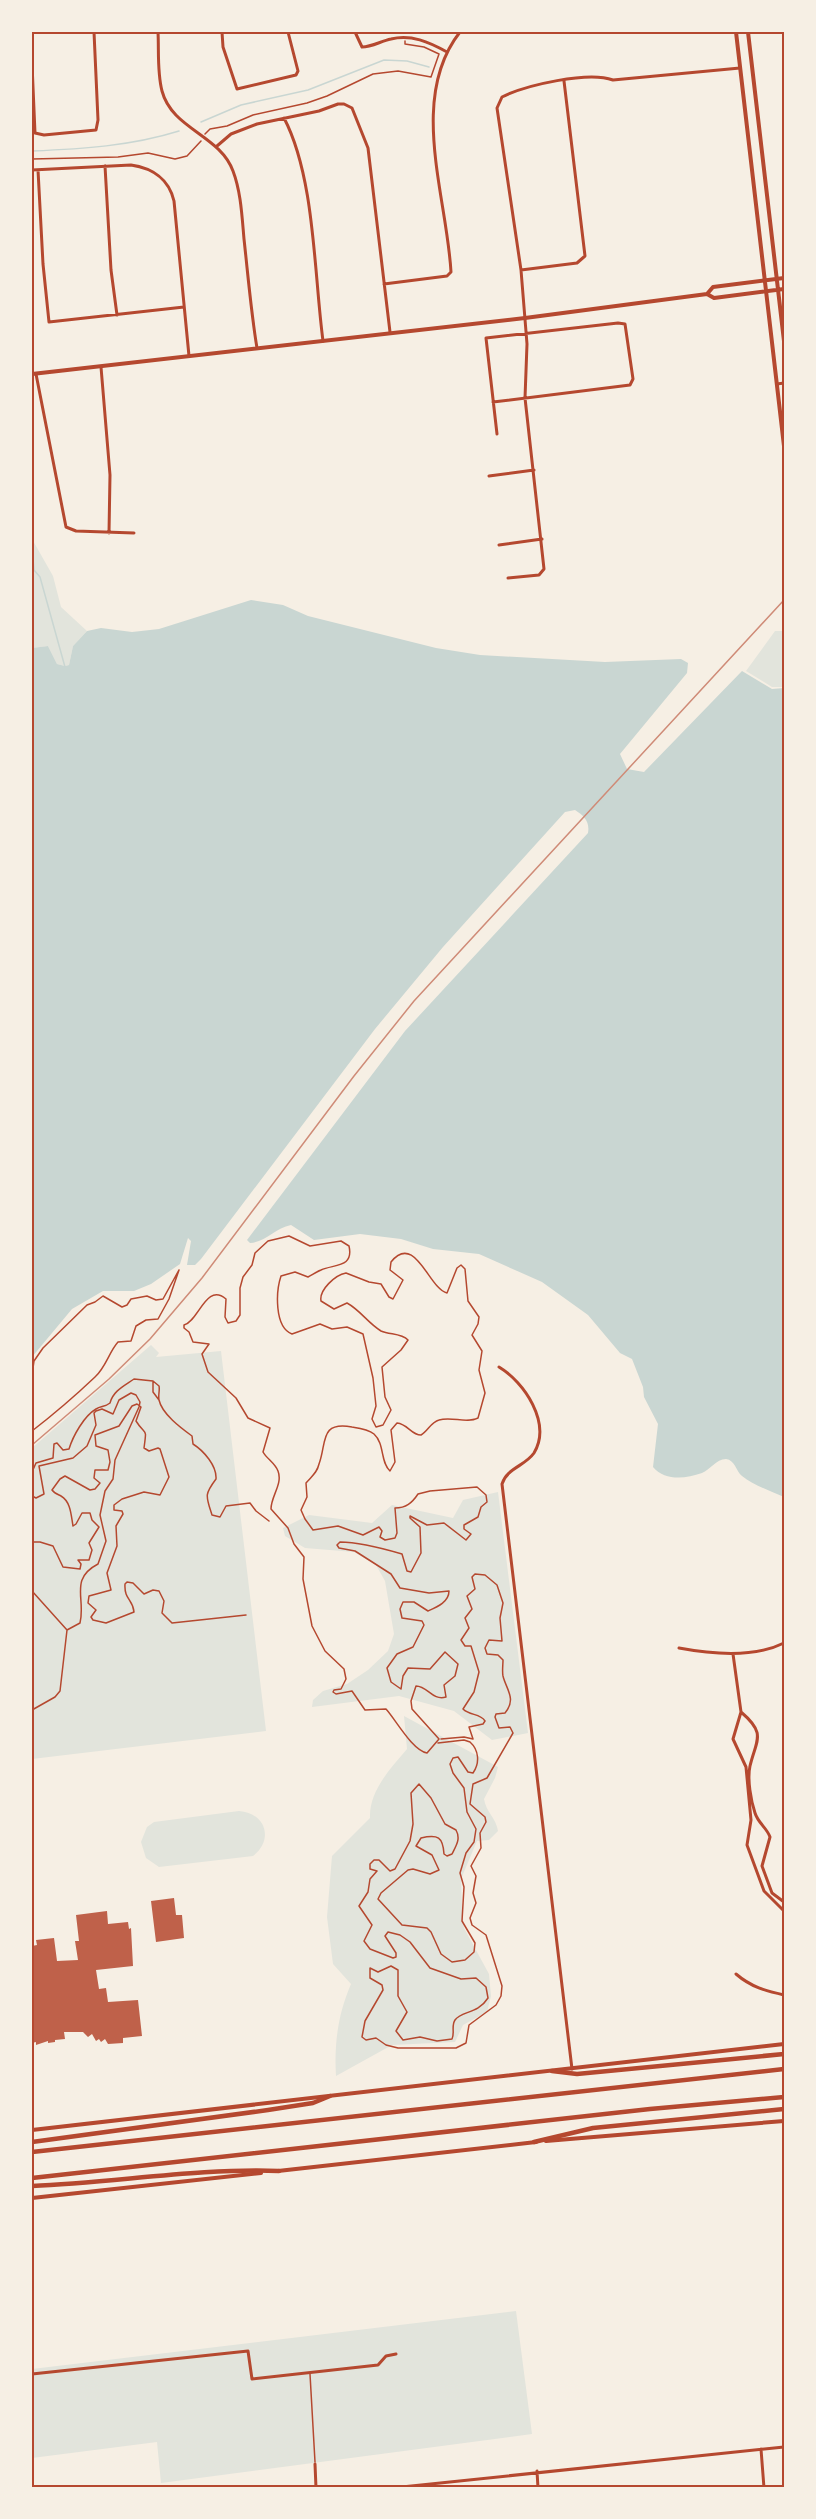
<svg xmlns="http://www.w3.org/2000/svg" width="816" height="2519" font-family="Roboto,sans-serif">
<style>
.green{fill:#e2e4dc}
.water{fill:#c9d6d2}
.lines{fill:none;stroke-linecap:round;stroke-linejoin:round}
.stream{stroke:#c9d6d2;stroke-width:1.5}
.building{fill:#bf614a}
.path{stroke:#b5482f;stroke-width:1.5}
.service{stroke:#b5482f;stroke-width:1.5}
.minor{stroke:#b5482f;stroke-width:3}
.secondary{stroke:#b5482f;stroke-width:4}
.motorway{stroke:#b5482f;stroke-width:4.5}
.rail{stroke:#cf8b77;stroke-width:1.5}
.neatline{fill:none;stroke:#b5482f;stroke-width:2}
</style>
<rect width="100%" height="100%" fill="#f6efe4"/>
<path class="green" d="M32 539 53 576 61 607 87 631 73 646 69 665 65 666 57 664 48 646 32 648Z
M775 631H784V687H772L746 671Z
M151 1345 159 1353 156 1357 221 1351 266 1731 32 1759V1448Z
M498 1492 528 1733 492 1740 454 1711 399 1696 312 1707 313 1700 323 1691 347 1684 368 1670 388 1651 394 1634 385 1581 376 1565 354 1552 305 1548 285 1536 283 1528 309 1515 372 1523 392 1505 453 1518 463 1500Z
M404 1716 498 1767 495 1778 484 1799C486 1812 496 1818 498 1831L489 1840 477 1841 461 1879 462 1908 464 1928 489 1974 491 1996 487 2012 463 2025 455 2042 392 2045 336 2076C334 2044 338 2014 351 1984L333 1964 327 1917 332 1856 370 1818C369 1791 390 1769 407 1749Z
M239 1811C266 1813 274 1840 253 1856L159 1867 146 1858 141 1842 147 1827 154 1822Z
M516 2311 532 2434 161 2483 157 2442 32 2458V2369Z"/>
<path class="water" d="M251 600 283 605 308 616 436 648 480 655 605 662 681 659 688 663 687 673 620 754 627 769 644 772 742 671 772 689 784 688V1497C771 1491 753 1485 742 1476 736 1471 735 1460 726 1459 716 1459 710 1470 702 1473 685 1479 665 1481 653 1467L658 1424 644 1397 643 1387 632 1359 620 1353 588 1315 542 1282 479 1254 433 1249 401 1239 360 1234 314 1240 291 1225C275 1228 266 1242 250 1243L247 1240 405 1031 588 833C590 821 584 816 575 810L565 812 443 947 375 1029 201 1259 195 1265H187L191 1241 188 1238 180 1264 151 1284 134 1291H103L72 1309 32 1357V648L48 646 57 664 65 666 69 665 73 646 87 631 101 628 132 632 159 629Z"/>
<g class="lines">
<path class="stream" d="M201 122 241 105 308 90 384 60 407 61 429 67
M32 151C82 149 131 146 179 131
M32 548 34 570 40 577 65 667"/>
</g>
<path class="building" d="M174 1898 176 1915H182L184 1938 156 1942 151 1901Z
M107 1911 108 1924 128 1922 129 1929 131 1928 133 1966 96 1970 99 1989 106 1988 108 2002 138 2000 142 2036 123 2038V2043L108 2044 105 2039 101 2042 99 2039 96 2041 92 2034 88 2037 83 2032H64L65 2039 55 2040V2042L48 2043V2041L36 2045V2042L32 2043V1946L37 1945 36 1940 54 1938 57 1961 78 1960 75 1941H79L76 1915Z"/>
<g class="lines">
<path class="path" d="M205 134 210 129 227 126 253 115 307 103 327 96 373 74 398 71 431 77 439 54 424 47 405 44V41
M32 159 118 157 148 153 175 159 187 156 201 141
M289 1236 310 1246 341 1241 349 1246C354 1268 334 1264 321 1270 316 1272 312 1275 308 1277L295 1272 281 1276C276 1291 274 1327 292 1334L320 1324 332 1329 347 1327 363 1334 373 1378 376 1406 372 1419 376 1427 383 1425 391 1410 385 1397 382 1367 401 1350 408 1340C401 1333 390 1335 381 1331 368 1323 360 1310 347 1303L334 1309 321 1301C319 1290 335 1275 346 1273L369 1282 381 1284 389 1297 393 1299 403 1280 390 1270 391 1262C415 1232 429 1289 447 1293L457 1268 461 1265 465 1269 468 1301 479 1317 478 1324 472 1335 482 1351 479 1370 485 1393 478 1418C466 1424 452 1416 439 1420 431 1422 428 1431 421 1435 411 1435 408 1424 397 1423L391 1430 395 1462 390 1471C380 1462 385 1444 374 1434 368 1429 359 1428 352 1427 319 1421 327 1443 319 1464 317 1473 312 1476 306 1483L307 1497 301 1510 305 1519 313 1530 338 1526 363 1535 379 1527 382 1531 380 1537 385 1540 395 1538 397 1533 395 1508C406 1508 412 1503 418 1494L430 1491 477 1487 486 1495 487 1502 481 1507 478 1517 464 1525V1529L471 1534 466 1540 444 1523 427 1525 410 1516V1518L420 1527 421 1553 411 1572 407 1571 402 1554C385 1549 358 1542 340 1542L337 1545 339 1548 355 1551 391 1574 400 1588 429 1593 449 1591C449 1602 437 1607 428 1611L414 1602H403L400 1609 402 1618 422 1621 424 1625 413 1647 397 1654 387 1668 391 1682 401 1689 403 1676 408 1668 430 1669 445 1652 458 1664 455 1676 444 1685 446 1697C432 1701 428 1686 416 1686L411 1701 412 1709 439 1739 427 1753C412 1750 396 1720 386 1709L365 1710 352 1691 336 1694 333 1692 334 1690 341 1689 346 1679 344 1669 325 1651 312 1626 303 1579 304 1557 294 1544 288 1528 271 1509C271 1496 283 1484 278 1471 275 1463 267 1459 263 1452L270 1428 248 1418 236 1398 208 1372 202 1354 209 1344 193 1342 189 1332 184 1328V1325C199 1321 206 1282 226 1299L225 1317 228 1323 236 1321 240 1315V1288L243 1277 252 1265 255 1253 268 1241Z
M32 1375 34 1361 43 1348 87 1305 95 1302 103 1296 122 1307 127 1305 131 1299 147 1296 156 1300 163 1299 179 1270 169 1299 158 1319 146 1320 136 1326 131 1341 118 1342C109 1352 106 1367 95 1377 75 1396 54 1414 32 1431
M153 1382V1392L159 1400
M32 1472 36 1463 53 1458 54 1444 57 1443 63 1450 69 1449C73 1436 84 1416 96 1409 101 1406 105 1407 110 1403 113 1391 124 1386 134 1379L153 1381 159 1386C160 1390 158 1395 159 1400 162 1414 181 1428 192 1436L193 1444C204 1451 217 1466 216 1479 204 1495 206 1496 212 1515L220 1517 226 1506 250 1503 256 1511 269 1521
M32 1496 36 1498 44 1494 39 1466 73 1458 87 1446 96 1425 94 1413 96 1411 102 1409 113 1414 119 1400 131 1393 136 1395 140 1402 139 1407 115 1460 113 1479 105 1491 100 1515 106 1541 98 1564C69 1579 86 1599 80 1623L67 1630
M32 1542H40L53 1546 63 1567 80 1569 81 1564 78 1560H89L92 1550 89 1543 99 1527 92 1520 90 1513H82L76 1524 73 1526C71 1515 71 1502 61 1496 57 1494 54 1493 52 1490L60 1479 65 1476 90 1490 95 1489 100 1483 94 1478 95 1470H108L110 1462 108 1450 96 1446 95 1435 119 1426 132 1406 137 1404 141 1407 136 1421C146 1437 147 1426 144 1448L149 1451 158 1448 160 1449 169 1477 160 1495 144 1492 122 1499 114 1505V1510L122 1511 123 1514 116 1526 117 1546 107 1573 111 1590 89 1596 88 1603 96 1610 91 1617 93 1620 106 1623 134 1612C133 1599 124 1600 125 1584L127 1582 133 1583 144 1594 153 1590 159 1591 164 1601 162 1613 172 1623 246 1615
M32 1591 67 1630 60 1691 55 1697 32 1710
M438 1743 464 1740 470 1742C479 1750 480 1763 473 1773L468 1772 458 1757 453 1758 450 1764 453 1773 464 1788 467 1812 476 1829 474 1842 466 1853 460 1873 464 1887 462 1921 475 1943 474 1952 465 1960 452 1962 441 1954 431 1932 427 1928 402 1925 378 1899 381 1893 408 1870 413 1869 430 1874 439 1870 432 1855 416 1846 421 1838C438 1834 443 1837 444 1854L447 1856 452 1854C456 1846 461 1839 456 1830L445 1824 431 1798 419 1784 411 1793 413 1824 410 1841 395 1869 390 1871 379 1860H374L370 1864V1869L377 1871 370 1879 368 1892 359 1906 372 1925 364 1941 370 1949 393 1958 396 1957V1953L385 1936 388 1932 400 1935 410 1942 430 1968 461 1979 476 1978 486 1987 488 1998C478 2014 461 2011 455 2020 451 2026 455 2033 452 2039L437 2041 420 2037 403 2040 396 2031 407 2012 398 1996V1970L391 1966 378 1972 370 1968V1978L382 1985 383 1990 365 2021 362 2037 366 2040 376 2038 386 2045 398 2048H456L466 2043 469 2025 496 2005 501 1996 502 1986 486 1935 472 1925 470 1918 476 1903 473 1893 476 1876 471 1866 481 1848 480 1833 486 1822 485 1817 470 1804 473 1784 487 1778 513 1733 510 1727 499 1728 495 1717 496 1714 505 1713C517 1699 506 1689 503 1676 502 1671 503 1665 503 1660L498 1655 487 1654 485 1648 489 1640 502 1641 500 1618 503 1603 497 1585 485 1575 475 1574 472 1577 475 1589 467 1596 472 1609 465 1618 469 1628 461 1640 465 1646H471L479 1672 474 1692 463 1709C470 1716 480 1713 485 1721L483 1724 469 1727 473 1739 464 1737 441 1739"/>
<path class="service" d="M310 2374 315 2462"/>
<path class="minor" d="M158 32C159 51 157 72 162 91 172 129 220 135 233 171 241 192 242 217 244 239 248 275 251 312 257 348
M222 32 223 47 237 89 296 75 298 71 288 32
M355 32 362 47C372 47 381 41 391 39 411 34 429 42 447 52
M32 64 35 133 44 135 96 130 98 120 94 32
M284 118C315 177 314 274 323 341
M217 146 231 134 257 124 319 111 338 104H344L352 108 368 148 390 332
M105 166 111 270 117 315
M32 170 131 165C152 168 169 179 174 201L189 356
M38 170 43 264 49 322 184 307
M521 270 577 263 585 256 564 81
M384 284 447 276 451 272C447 197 408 98 460 32
M101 367 110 475 109 533
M36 374 66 527 76 531 134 533
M777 384 784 383
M493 402 630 385 633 379 625 324 618 323 486 338 497 434
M489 476 534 470
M499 545 542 539
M508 578 539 575 544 569 525 398 527 344 521 270 497 108 502 97C526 85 588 71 613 80L740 68
M499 1367C524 1382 552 1423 534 1453 525 1466 507 1468 502 1484L572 2069
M679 1648C711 1654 754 1658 784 1643
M733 1654 741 1712 733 1739 746 1767 751 1820 747 1845 764 1891 784 1911
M741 1712C767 1734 756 1740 750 1766 747 1779 751 1801 755 1813 758 1823 767 1828 770 1837L762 1866 772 1893 784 1902
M736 1974C751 1987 766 1991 784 1995
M32 2374 248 2351 252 2379 378 2365 386 2356 396 2354
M761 2449 764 2488
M315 2464 316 2488
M537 2471 538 2488
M392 2488 784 2447"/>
<path class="secondary" d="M736 32 784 446
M748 32 784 341
M707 294 713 287 784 278
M32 374 525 318 707 294 714 298 784 289
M32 2130 784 2044
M546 2141 784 2121
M278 2171 536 2142
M32 2198 261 2173"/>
<path class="motorway" d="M552 2071 577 2074 784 2054
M32 2142 268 2110 313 2103 330 2096
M534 2142 593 2128 784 2109
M32 2152 784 2069
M32 2178 650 2109 784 2097
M32 2186C114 2183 196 2168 279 2171"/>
<path class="rail" d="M32 1445 109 1379 150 1339 202 1278 354 1076 414 1001 784 600"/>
</g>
<rect width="816" height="2519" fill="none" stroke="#f6efe4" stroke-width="66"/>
<rect x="33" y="33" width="750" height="2453" class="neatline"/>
</svg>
